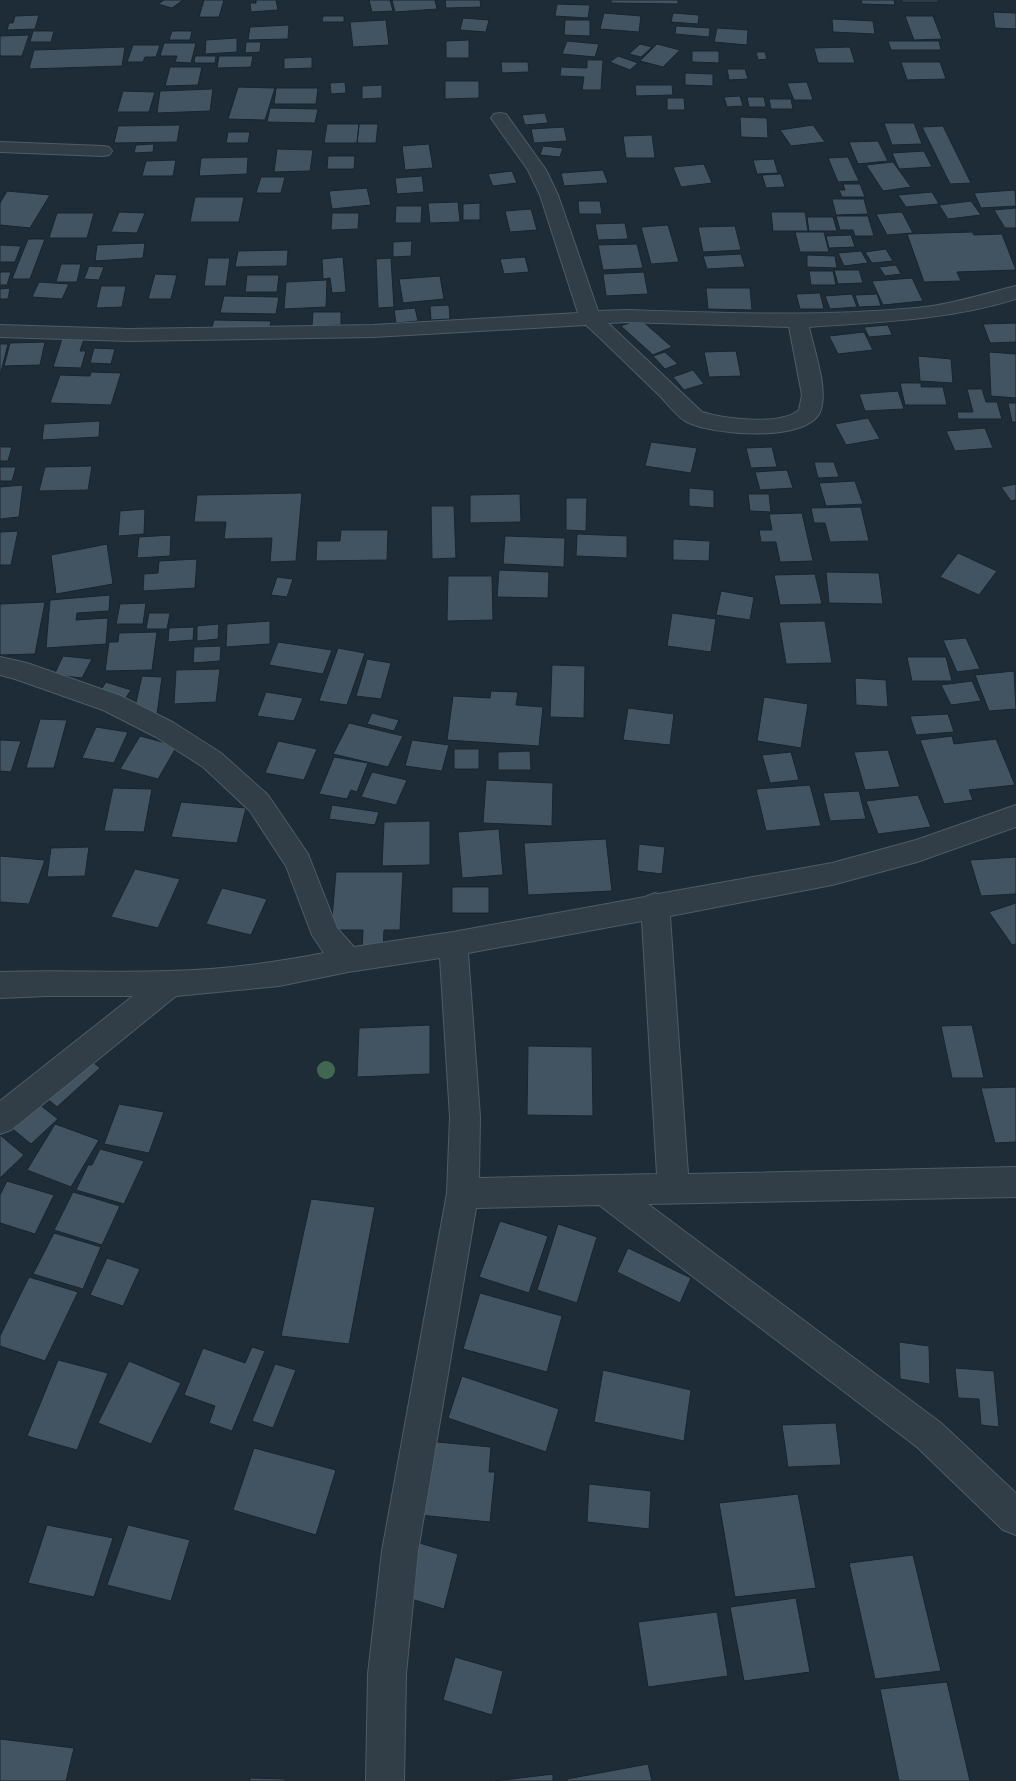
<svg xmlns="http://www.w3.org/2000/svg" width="1016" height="1781" font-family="'Asap Condensed',sans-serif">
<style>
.building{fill:#425462;stroke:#18252e}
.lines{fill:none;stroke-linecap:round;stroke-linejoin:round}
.street-casing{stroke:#4e5c66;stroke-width:2}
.street{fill:#313e48;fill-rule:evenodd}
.tree{fill:#426750}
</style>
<rect width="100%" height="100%" fill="#1d2c37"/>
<path class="building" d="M164 0H183L172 8 158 4Z
M204 0H224L219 17H199Z
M256 0H276L278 10 251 12 250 3H256Z
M369 0H390L393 11 372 12Z
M392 0H435L437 9 395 12Z
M445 0H480L481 7 446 8Z
M611 0H678V4L611 3Z
M861 0H894L895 5 862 4Z
M902 0H938L939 2H902Z
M557 4 590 5 588 18 555 16Z
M993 12 1016 13V29L995 28Z
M604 13 641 16 639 32 600 29Z
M673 13 699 15 698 24 671 22Z
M39 15 35 29 7 30 9 23H13L15 16Z
M323 16H344V22H322Z
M905 16H933L942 39 914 40Z
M463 18 489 20 486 32 460 30Z
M832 19 873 21 875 34 833 32Z
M386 20 389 45 353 47 350 22Z
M565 20H590V36L564 35Z
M289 25 288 39 248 40 250 27Z
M676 26 710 28 709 37 675 34Z
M717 28 748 30 747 45 714 42Z
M33 31H54L51 42H30Z
M172 31H192L190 40H169Z
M29 35 22 56H0V36Z
M237 38V52L205 54 206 40Z
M469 40V58H446V41Z
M567 41 599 44 595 57 562 54Z
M888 41H939L941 50H891Z
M246 42H261L260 52 245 53Z
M164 43H196L191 63 175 62 177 56H160Z
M640 44 652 47 641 57 629 54Z
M657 44 680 50 663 67 640 61Z
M133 45H160L156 57H145L143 62H127Z
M125 47 122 66 29 69 34 50Z
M850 47 855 63H818L814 48Z
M692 51H719V63L692 62Z
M756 52H765L767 59 758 60Z
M195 56H216L215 63H194Z
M219 56H253L251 67 217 68Z
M618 56 638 63 630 70 610 62Z
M312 57V68L284 69V58Z
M587 60H603L601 90H582L584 77 560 76 561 67 587 68Z
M501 62H528L529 72 502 73Z
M901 62H940L946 79 907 80Z
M170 67H202L198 85 165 86Z
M727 69H745L748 79 729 80Z
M685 73 713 74V86L685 85Z
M445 81H479V98L445 99Z
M345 82 346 93 331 94 330 83Z
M807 82 813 100H794L787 83Z
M382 85V98L362 99V86Z
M635 85H672L673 95 636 96Z
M238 87 275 88 265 120 228 119Z
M276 88H318L316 104H274Z
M213 89 210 111 157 113 160 91Z
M123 91 155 92 149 112H117Z
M740 96 743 106 727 107 724 97Z
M747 97H764L766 107H749Z
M667 98H684L685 110H667Z
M769 99H791L793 109H771Z
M270 108 318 109 315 123 267 122Z
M545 113 548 123 525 125 522 115Z
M740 117 767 118 768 138 741 137Z
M884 123H914L922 144 892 145Z
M327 124H359L357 143H324Z
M359 124H378L376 143H357Z
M180 125 177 142 114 143 118 126Z
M813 125 825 142 791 146 780 130Z
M943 126 971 183 950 184 922 127Z
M564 127 567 141 534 143 531 129Z
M228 132H250L248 143H226Z
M652 135 655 158H626L623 136Z
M878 141 888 161 858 164 849 142Z
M154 144 153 152 134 153 136 145Z
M429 144 433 168 405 170 402 146Z
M543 146 563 148 560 157 540 155Z
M277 149 313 150 310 171 274 172Z
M924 151 932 167 899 169 892 153Z
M328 156H355L354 169H327Z
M248 157 247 174 199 176 201 158Z
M848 157 859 181 838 182 828 158Z
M774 159 778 173 757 174 753 160Z
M176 160 173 176H142L146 161Z
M893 162 911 187 883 191 866 165Z
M704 164 712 183 681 187 673 167Z
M603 170 608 183 564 186 561 173Z
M512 171 517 183 493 186 488 174Z
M781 174 785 187 766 188 762 175Z
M422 176 424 192 397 194 395 178Z
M261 177H285L281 193H256Z
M843 184H860L865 197H842L839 190H845Z
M367 188 371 205 332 209 329 191Z
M1015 190 1016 206 981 208 974 193Z
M7 191 50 195 30 228 0 225V203Z
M932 192 939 204 906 207 898 195Z
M195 197H244L239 222H190Z
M832 199H864L868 214 836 215Z
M578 201H600L602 214H579Z
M971 201 981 215 948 219 939 205Z
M458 202 460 222 430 223 428 203Z
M480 203V220H463V204Z
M396 206H422L421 223H395Z
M1016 208V228H1005L994 210Z
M531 209 537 230 510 232 505 211Z
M119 212 145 213 137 233 111 232Z
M771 212H805L808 231H773Z
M902 212 913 233 887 235 876 214Z
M57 213H94L87 238H49Z
M332 213H359L358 229 331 230Z
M836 216H868L874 236H855L853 230H840Z
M807 217H833L837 231H809Z
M625 223 628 239 598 240 595 224Z
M668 225 679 262 651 264 641 227Z
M735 226 741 250 703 252 698 227Z
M795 232H824L829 252H800Z
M972 232 974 235 1002 234 1016 270 957 272 961 281 924 282 907 234Z
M851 235 855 247 829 248 826 236Z
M28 239H45L30 279H12Z
M412 241 411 256 393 257V242Z
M145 243 143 258 95 261 97 245Z
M637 244 643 268 603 270 598 245Z
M0 245 21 246 15 262H0Z
M886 249 893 261 872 263 865 252Z
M288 250 287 266 235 267 238 251Z
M861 251 868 263 844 266 838 253Z
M741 254 745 267 707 269 703 256Z
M807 255 835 256 837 268 807 267Z
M343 257 346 292 332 293 330 278 323 279 322 259Z
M525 257 529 272 504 274 500 259Z
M208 258H230L226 286H204Z
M391 258 394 307 378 308 376 259Z
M61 264H81L77 282H56Z
M896 265 901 274 885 276 879 267Z
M89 266 104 267 99 280 84 279Z
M834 270H859L863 283 838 284Z
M809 271H833L836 285H811Z
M0 272H11L7 285H0Z
M644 272 648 294 606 296 603 274Z
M155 274 177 275 171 299H148Z
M247 275H279L277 292H245Z
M440 276 444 299 403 303 399 279Z
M912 278 923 301 883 305 872 281Z
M327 280 326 307 284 309 286 282Z
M39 282 69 284 62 299 32 297Z
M101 286H126L122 307 96 308Z
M10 288 8 299H0V289Z
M706 288H750L752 310 708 309Z
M820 293 824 309H800L796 294Z
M852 294 857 307 830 309 825 296Z
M877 294 881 306 859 307 855 295Z
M224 296 279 297 276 314 220 313Z
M449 305 450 319 431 320 430 306Z
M415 308 418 321 396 323 394 310Z
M313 312H341V325L312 326Z
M640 319 672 347 653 355 621 326Z
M214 320 271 321 269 332 211 330Z
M1016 323V342L990 343 983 324Z
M888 325 892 335 869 337 864 327Z
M864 332 873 350 838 354 829 336Z
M62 339H84L80 351H86L81 368 53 367Z
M45 342 40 365 4 366 10 343Z
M0 344H8L0 376Z
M94 348 115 349 111 364 90 363Z
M736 351 741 376 709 377 704 352Z
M665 352 678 364 665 369 653 356Z
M989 352 1016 354V398L991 396Z
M918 356 951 359 953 383 920 381Z
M693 370 704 384 684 390 673 377Z
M91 372 121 373 111 405 50 403 60 375 90 376Z
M900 383H921V387H943L947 405H905Z
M967 389H982L986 402H997L1002 419H958L957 412H973Z
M898 391 904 409 865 411 859 394Z
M1008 403H1016V422H1012Z
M868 418 880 439 846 445 835 424Z
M100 421 99 437 42 440 44 424Z
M985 428 993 448 955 451 946 431Z
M651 442 697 448 691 473 645 466Z
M0 447H12L8 461H0Z
M772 447 777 467 751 468 746 448Z
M814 462H834L839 477 818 478Z
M92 466 88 490 39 491 45 467Z
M0 467H16L12 481H0Z
M787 470 793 488 760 490 755 472Z
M855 481 863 504 826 506 819 483Z
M1016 484V500L1011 501 1001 487Z
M23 485 19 517 0 519V487Z
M689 488 714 490V508L689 506Z
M302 493 296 561 270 562 272 538 224 539 226 522H194L197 495Z
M520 494 521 522 470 523V495Z
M748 494H769L771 512 750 511Z
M566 498H587L586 531 566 530Z
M431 506H454L456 558 432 559Z
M861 507 869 541 830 542 825 523H814L811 508Z
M145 509 144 534 118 536 120 511Z
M802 513 813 561 780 562 776 542H761L759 530H772L769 514Z
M341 530H388L387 560 316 561 317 541H340Z
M18 531 11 565H0V532Z
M577 534 627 536V558L576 556Z
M171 535 170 556 137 558 139 537Z
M505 536 565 538 564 567 503 564Z
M673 539 710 541 709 561 673 560Z
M107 544 113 584 56 594 51 555Z
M958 553 997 571 979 595 940 577Z
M197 559 195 588 143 591 144 574 158 573 159 561Z
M499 570 549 572 548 598 497 597Z
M826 572 879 573 883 604 829 603Z
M815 574 822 604 780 605 774 575Z
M448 576H492L493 620 447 621Z
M277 577 293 579 287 597 271 595Z
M721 591 754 597 750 620 716 615Z
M110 595 109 611 77 613 76 620 108 618 106 644 46 648 50 600Z
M45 602 35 654 0 655V604Z
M146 603 143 624H116L120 604Z
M149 613H170L167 629H146Z
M672 613 716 619 711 652 667 646Z
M270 621V644L226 647 227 624Z
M825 621 832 663 786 664 779 622Z
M219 624 218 639 197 641V626Z
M194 627 193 640 168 642 169 628Z
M157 632 152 670 105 671 109 642H118L119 633Z
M966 638 980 669 957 672 943 640Z
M278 642 332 650 323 674 269 665Z
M221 646 220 661 193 663 194 647Z
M338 648 365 653 347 705 319 701Z
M63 656 92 659 82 678 54 675Z
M907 657H946L952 681H912Z
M367 659 391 663 381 699 356 696Z
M552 665 585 666 584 718 550 717Z
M220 669 216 702 174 704 176 670Z
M1014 671 1016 709 989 711 975 675Z
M142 676 162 677 157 714 135 707Z
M855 678 886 680 888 707 856 705Z
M972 681 981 701 951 705 941 685Z
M106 682 131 690 125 699 100 691Z
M491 691 518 692 516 705 543 707 539 746 447 740 453 696 490 698Z
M266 692 303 698 294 721 257 716Z
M764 697 808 704 801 748 757 741Z
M628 708 674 714 670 745 623 740Z
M372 713 399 720 394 731 367 724Z
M948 714 954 732 916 735 910 716Z
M40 719 67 720 54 768H26Z
M349 723 403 736 388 767 333 754Z
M96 727 128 732 114 763 82 758Z
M140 736 177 746 158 779 120 769Z
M952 736 954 744 996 739 1015 785 969 790 973 800 944 804 920 740Z
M0 740 21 741 11 772 0 771Z
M412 740 449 745 442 771 405 766Z
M278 741 317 749 304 780 265 773Z
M454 749H479V769H454Z
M888 750 900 787 865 790 854 752Z
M530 751 531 770H498V752Z
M791 752 799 780 770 783 762 755Z
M334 757 368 763 357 792 351 790 347 799 319 794Z
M372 772 407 780 396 805 361 797Z
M486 780 553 783 552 826 483 823Z
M810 785 821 826 766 831 756 789Z
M113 788 152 789 144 832 104 831Z
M859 791 866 819 830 821 823 793Z
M918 795 931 827 878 834 866 801Z
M181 802 246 808 237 843 171 837Z
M332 805 379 812 375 825 329 819Z
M430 821V865L382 866 384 822Z
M499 829 503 875 462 878 458 832Z
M606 839 612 891 528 895 524 843Z
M639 844 665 847 662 874 637 871Z
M89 847 85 876 47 877 51 848Z
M0 856 45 860 29 904 0 902Z
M1016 857V894L981 896 970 860Z
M135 869 180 879 158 928 111 917Z
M336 872H403L400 930H384L383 949H362L363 930H331Z
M452 887H489V913H452Z
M222 888 267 899 251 935 206 924Z
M1016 903V944L1012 945 989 912Z
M430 1025V1074L357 1077 359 1028Z
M972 1025 984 1078H952L941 1026Z
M528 1046 592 1047 593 1116 527 1115Z
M87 1057 100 1068 57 1107 44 1096Z
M1016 1087V1142L995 1143 981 1088Z
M35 1101 58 1119 31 1144 9 1126Z
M119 1104 164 1112 149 1153 104 1144Z
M55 1124 99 1140 71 1187 27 1170Z
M0 1135 24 1155 0 1178Z
M100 1149 144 1161 124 1204 76 1190 88 1165H92Z
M7 1181 54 1195 35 1234 0 1223V1195Z
M73 1192 120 1206 102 1245 54 1230Z
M311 1199 375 1207 349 1344 281 1336Z
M500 1221 548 1236 529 1293 479 1277Z
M558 1224 597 1237 577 1303 537 1290Z
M54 1233 101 1247 83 1289 33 1274Z
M628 1248 691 1278 680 1303 617 1272Z
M107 1258 140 1269 123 1306 90 1295Z
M29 1277 78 1292 45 1361 0 1346V1336Z
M480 1293 562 1316 547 1372 463 1349Z
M899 1342 929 1346 930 1384 900 1379Z
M252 1347 265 1351 232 1431 209 1423 215 1406 184 1395 203 1348 245 1363Z
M58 1360 108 1373 77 1450 27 1436Z
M129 1361 181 1383 151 1444 98 1423Z
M275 1364 296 1370 273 1428 252 1421Z
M955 1368 994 1371 999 1427 981 1425 979 1399 958 1398Z
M603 1370 691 1390 684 1441 594 1422Z
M462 1376 559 1409 546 1452 448 1418Z
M836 1423 841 1465 788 1467 782 1425Z
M427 1441 491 1447 489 1472H495L490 1522 419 1515Z
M254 1448 336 1470 316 1535 233 1510Z
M589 1484 651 1491 649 1529 587 1522Z
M798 1494 816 1588 735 1597 719 1503Z
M47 1525 113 1538 94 1597 28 1583Z
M128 1525 190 1540 171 1601 107 1585Z
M412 1541 458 1554 444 1609 398 1595Z
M913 1555 941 1671 875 1679 849 1563Z
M796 1598 810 1672 744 1681 730 1607Z
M717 1612 728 1676 648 1687 638 1622Z
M455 1657 503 1671 492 1715 443 1700Z
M947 1682 970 1781H899L880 1689Z
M0 1739 74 1748 66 1781H0Z
M648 1764 652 1781H567V1779Z
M553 1774V1781H495Z
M250 1778 285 1779V1781H250Z"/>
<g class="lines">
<defs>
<path id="street" d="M500 113 506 114 546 170 558 195 598 311 626 310C723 313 819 317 916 308 950 305 983 294 1016 286V299C949 320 879 322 809 327 814 350 829 391 820 412 806 443 712 435 687 422 677 417 668 404 660 396 635 372 611 348 586 325L373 337 129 341 0 337V325L129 329 373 325 578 313 540 195 528 170 491 118 494 114ZM626 322 789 327 802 395 799 410C781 426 724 419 702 412L608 323Z
M0 142 103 146 109 147 112 151 109 155 103 156 0 152Z
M0 657 27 663 121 696 174 723 221 753 268 795 308 854 337 928 354 947 453 932 645 897 655 893 658 894 832 863 916 840 1016 805V827L917 862 832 885 670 916 688 1174 1016 1167V1197L648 1204 941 1423 1016 1493V1535L1003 1530 917 1447 599 1205 476 1208 418 1551 406 1674 404 1781H366L368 1674 382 1551 447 1193 450 1117 440 958 348 972 279 986 176 996 11 1130 0 1134V1101L133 996H47L0 998V972C56 970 112 973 168 971 220 970 273 963 324 953L312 935 286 866 250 811 203 767 156 737 103 710 15 679 0 675ZM642 921 657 1174 479 1178 480 1117 468 953Z"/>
</defs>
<use href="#street" class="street-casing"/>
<use href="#street" class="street"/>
</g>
<circle class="tree" cx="326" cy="1070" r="9"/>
</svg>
